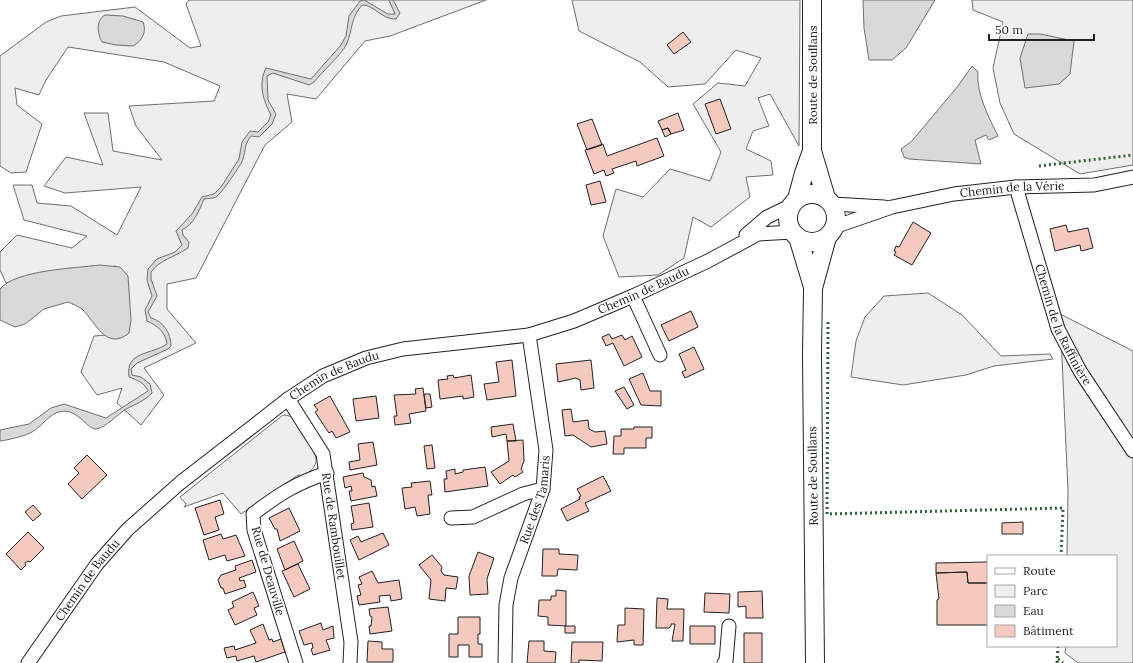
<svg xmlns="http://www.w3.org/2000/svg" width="1133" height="663" font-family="Lora,serif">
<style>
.green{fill:#eee;stroke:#6f6f6f}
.water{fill:#d9d9d9;stroke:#6f6f6f}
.building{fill:#f3c9c0;stroke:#222}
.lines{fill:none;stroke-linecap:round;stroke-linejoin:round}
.minor-casing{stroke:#222;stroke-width:15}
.secondary-casing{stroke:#222;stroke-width:20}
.minor{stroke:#fff;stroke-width:13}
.secondary{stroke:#fff;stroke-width:18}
.hedge{stroke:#2f5e38;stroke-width:3;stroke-dasharray:2 3;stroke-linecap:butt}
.labels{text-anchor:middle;stroke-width:3;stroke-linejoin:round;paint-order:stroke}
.street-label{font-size:12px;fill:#222;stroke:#fff}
</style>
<rect width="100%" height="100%" fill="#fff"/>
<path class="green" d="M189 0H486L390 36 365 41 316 99 287 94 292 122 265 145 196 278 167 284V309L196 343 144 368 164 395 141 425 117 403 122 388 97 395 81 372 94 336 129 333 116 266 6 283 0 270V252L17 235 72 248 87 236 24 220 13 185H32L37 203 71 206 117 235 141 187 65 193 44 186 66 157 103 165 84 113H108L113 151 162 160 136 126 129 106 214 101 220 86 164 62 68 47 46 80 39 95 15 88 17 105 42 124 26 172 11 173 0 166V56L46 22 61 16 135 7 190 48 201 46 186 4Z
M572 0H800L799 146 770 94 758 98 769 126 753 131 746 149 771 161 773 175 746 177 750 197 711 227 693 217 684 258 658 275 619 277 603 236 616 189 643 197 670 169 710 181 721 152 693 104 718 83 745 86 761 58 736 50 705 84 668 87 640 62 579 31Z
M972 0H1133V165L1080 174 1014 134 1000 103 993 68 1003 22 973 10Z
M928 293 962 315 1001 356 1050 354 1053 359 994 366 966 375 903 385 851 377 856 341 865 317 884 296Z
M1060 314 1133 351V663H1078L1065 653 1066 646H1116V556H1067L1068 491Z
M283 415C287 415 291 416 294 419 300 423 318 455 316 462 314 469 309 472 304 476L298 475 241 514 223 493 184 507 186 504 180 497Z"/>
<path class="water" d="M364 0 388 14H395L389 0H393L400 13 396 19C382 20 373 4 362 5 350 19 353 29 347 43 344 52 321 73 314 82L309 85 273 73 267 76 268 100 276 114 272 124 259 137 251 136C244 145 246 149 243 159 242 164 220 195 216 197 213 199 208 198 204 199 199 211 194 224 182 230L183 235 189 242 188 248C175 257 159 260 151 272V279L157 296 148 312 151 318C163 321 171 333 171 346L168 349 137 363 131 369 132 375 141 377 150 384 152 393C144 401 136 404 126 409 118 414 105 428 96 429 87 430 76 404 56 413 47 417 41 427 32 432 25 436 8 440 0 441V430L29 424 51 408 64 404 106 418 148 391C145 383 137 380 129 377 125 351 151 355 167 344 166 333 157 325 147 321L145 310 152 296 147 280 148 269 157 259 175 252 182 245 176 231 192 214 202 197 214 194 221 187 239 159 242 142 250 131 258 132 268 122 271 115C263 100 258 84 266 68L311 79 341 45 346 36 349 16 360 1Z
M863 0H935L906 48 892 60H869L864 28Z
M105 15 123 16 143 22C147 32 142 41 133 46L116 45 102 42C97 33 96 20 105 15Z
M1028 34H1040L1074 41 1070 74 1059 84 1025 88 1020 58Z
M972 66 978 72C976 93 989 118 998 136L989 140 986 135 975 140 981 164 909 159 904 157 901 149 912 141 958 86Z
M100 265 120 267 128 276 131 320 129 333C106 352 95 321 82 309 78 306 72 304 68 302L44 309 25 324 15 327 0 320V289C15 270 77 268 100 265Z"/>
<path class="building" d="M683 32 691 42 674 54 667 45Z
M720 99 731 129 716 134 705 104Z
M678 113 684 130 671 134 668 128 662 130 658 121Z
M592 119 602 145 587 150 577 124Z
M668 128 671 134 665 137 662 130Z
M657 138 664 156 637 166 636 161 612 169 614 173 606 176 604 170 594 174 585 150 603 144 607 156Z
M600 181 606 202 591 205 586 185Z
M913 222 931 233 912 265 894 255 896 252 894 251 896 246 899 247Z
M1066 225 1068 232 1088 228 1093 248 1081 251 1080 245 1055 251 1050 229Z
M691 311 698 327 669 341 661 325Z
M609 334 612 339 622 335 625 340 632 336 642 357 624 366 613 343 606 346 602 337Z
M694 347 704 369 685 378 682 372 686 370 679 354Z
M512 360 516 396 487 400 484 384 499 382 496 362Z
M591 360 594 388 581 390 580 380 576 378 558 382 556 364Z
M643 373 650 391H661V406L641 405 629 379Z
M453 375 454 378 471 375 474 397 463 399V396L440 399 438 380 448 379 447 376Z
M624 387 634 405 627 409 615 391Z
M423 388 426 411 409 414 411 423 395 425 394 416H397L394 395 416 394 415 389Z
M424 394H430L432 407 426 408Z
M330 396 350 432 336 438 332 431 329 433 315 412 318 410 314 405Z
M376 396 379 418 356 421 353 399Z
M571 409 573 422 588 420 589 429 595 432 605 431 607 444 591 447 573 435 565 436 562 410Z
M513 424 516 441H507L506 434 492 437 491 427Z
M634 427H652V438H646V448H624V454H613L614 436H621V429H634Z
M523 440 524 461 521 469 523 472 515 477 513 475 500 484 491 472 509 461 507 441Z
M373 442 377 465 350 470 349 462 360 460 358 444Z
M432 445 435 468 427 469 424 446Z
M87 455 107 475 82 499 68 484 79 473 74 468Z
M485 467 488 486 445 492 444 479H447L446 471 455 469V474L463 472V470Z
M363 473 364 477 371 480 372 487 375 486 377 496 351 501 349 491H352L351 486 345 488 343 477Z
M603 476 611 491 585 503 589 511 567 521 561 509 580 499 579 497 581 496 577 489Z
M430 481 432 495H428L430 514 417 516 415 507 405 509 402 488 412 487 411 483Z
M220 500 224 514 215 517 219 530 204 535 195 508Z
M369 503 373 527 352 530 351 524 354 523 351 506Z
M33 505 41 514 33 521 25 512Z
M289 508 300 531 280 541 277 529H275L269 518Z
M1023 522V534H1002V523Z
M28 532 44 548 30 562 28 561 25 563 26 565 21 570 6 554Z
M383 533 389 545 359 560 350 540 358 536 361 542Z
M221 534 223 539 236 535 245 556 227 561 225 555 209 560 203 540Z
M294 541 303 561 285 570 277 549Z
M543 549H559V554L578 555 577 570 558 569 557 576H542Z
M478 552 494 558 487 579 488 594 470 595 469 576Z
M432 555 442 567 441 571 444 575 458 577 456 589 446 588 445 601 429 599 431 580 419 565Z
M252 560 256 572 239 578 240 581 244 580 246 587 225 594 223 588H221L218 580 221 575 236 570 235 566Z
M988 562V583H968L967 572 936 573V563Z
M298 564 310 589 294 597 282 571Z
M372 571 378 583 399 580 402 599 391 601 390 595 379 596 380 602 359 605 357 596 361 595 358 585 362 584 359 577Z
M967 572 968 583H988V625H937V600L939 599 936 573Z
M556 590 566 591V626L548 625V617L538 616 539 600H551V596H556Z
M762 591 763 618H746V606L738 607V592Z
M253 592 259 606 254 608 257 615 235 625 228 610 234 607 232 602Z
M705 593 730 594 729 613 704 612Z
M657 598 668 599 667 609H684L683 641H672L675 624H671V626L669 628H656Z
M388 607 392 631 370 634 369 626H371L372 617 370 616 369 609Z
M625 608 644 609 643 645H634V640L617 642 618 625H625Z
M458 617H480V634H478V644H482V657H469V645H458V657H449V634H458Z
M321 623 323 630 333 626 334 638 326 640 330 650 313 655 311 649 313 648 312 643 304 645 299 631Z
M263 624 269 640 272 639 273 642 281 639 285 652 256 662 254 656 237 661 236 656 227 658 224 648 234 646 235 650 256 643 250 630Z
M565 626H575V633H565Z
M690 626H715V644H690Z
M744 633H762V663H744Z
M368 641 382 642V649H393V662H367Z
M529 641H544V651L556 652 555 663H527Z
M572 642H603L602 661 579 660V663H571Z"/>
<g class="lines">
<defs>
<g id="minor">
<path id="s1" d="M1016 187 1058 329 1080 371 1133 451"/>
<path d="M833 204 884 207"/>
<path id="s2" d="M834 227 892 207 954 194 1016 187 1094 185 1133 177"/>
<path d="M746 235 767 217 792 205"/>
<path d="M633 296 660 355"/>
<path id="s3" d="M288 399 323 454 351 642 350 663"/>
<path d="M451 518 473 517 523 494 543 489"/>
<path id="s4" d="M28 663 97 564 128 529 180 483 288 399 323 376 366 358 403 349 529 335 574 321 633 296 708 261 758 234 793 232"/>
<path d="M296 663 254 530 253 514C278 495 296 483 327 473"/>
<path id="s5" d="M505 663 506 605 511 578 543 489 546 450 529 335"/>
<path d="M724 663 726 661 729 626"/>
</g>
<path id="secondary" d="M812 0V151L826 198
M788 218a24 24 0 1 1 48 0a24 24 0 1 1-48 0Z
M797 199 804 173 812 151
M798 237 813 287
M815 663 812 354 813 288 827 237"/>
</defs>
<use href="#minor" class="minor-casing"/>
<use href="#secondary" class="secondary-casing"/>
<use href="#minor" class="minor"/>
<use href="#secondary" class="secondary"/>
<path class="hedge" d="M1039 166 1133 155
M828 322 827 514 1063 508 1061 556
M1058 659 1063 663
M1057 663 1058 646"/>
</g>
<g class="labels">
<g class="street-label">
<text transform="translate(813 75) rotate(-90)" y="4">Route de Soullans</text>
<text dy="4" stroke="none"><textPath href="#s2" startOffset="183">Chemin de la Vérie</textPath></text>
<text dy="4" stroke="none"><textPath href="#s4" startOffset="750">Chemin de Baudu</textPath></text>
<text dy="4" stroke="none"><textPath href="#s1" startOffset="146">Chemin de la Raffinière</textPath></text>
<text dy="4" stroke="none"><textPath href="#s4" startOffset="426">Chemin de Baudu</textPath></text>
<text transform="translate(813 476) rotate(-91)" y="4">Route de Soullans</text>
<text dy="4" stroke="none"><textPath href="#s5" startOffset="168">Rue des Tamaris</textPath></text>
<text dy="4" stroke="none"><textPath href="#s3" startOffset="138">Rue de Rambouillet</textPath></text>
<text transform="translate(268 571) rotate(74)" y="4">Rue de Deauville</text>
<text dy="4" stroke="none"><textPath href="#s4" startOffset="102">Chemin de Baudu</textPath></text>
</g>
</g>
<rect x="987" y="555" width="130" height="92" fill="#ffffff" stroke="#a7a7a7"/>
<rect x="995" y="568" width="20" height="6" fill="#ffffff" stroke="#a7a7a7"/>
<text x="1023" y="575" font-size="12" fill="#222222">Route</text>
<rect x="995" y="585" width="20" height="12" fill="#eeeeee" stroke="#a7a7a7"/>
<text x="1023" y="595" font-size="12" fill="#222222">Parc</text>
<rect x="995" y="605" width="20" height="12" fill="#d9d9d9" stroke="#a7a7a7"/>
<text x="1023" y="615" font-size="12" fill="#222222">Eau</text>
<rect x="995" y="625" width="20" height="12" fill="#f3c9c0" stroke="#a7a7a7"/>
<text x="1023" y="635" font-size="12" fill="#222222">Bâtiment</text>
<path d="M989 34v6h105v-6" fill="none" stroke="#222222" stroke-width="2"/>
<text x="995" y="34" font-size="12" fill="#222222" stroke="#ffffff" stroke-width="3" paint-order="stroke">50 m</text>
</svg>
